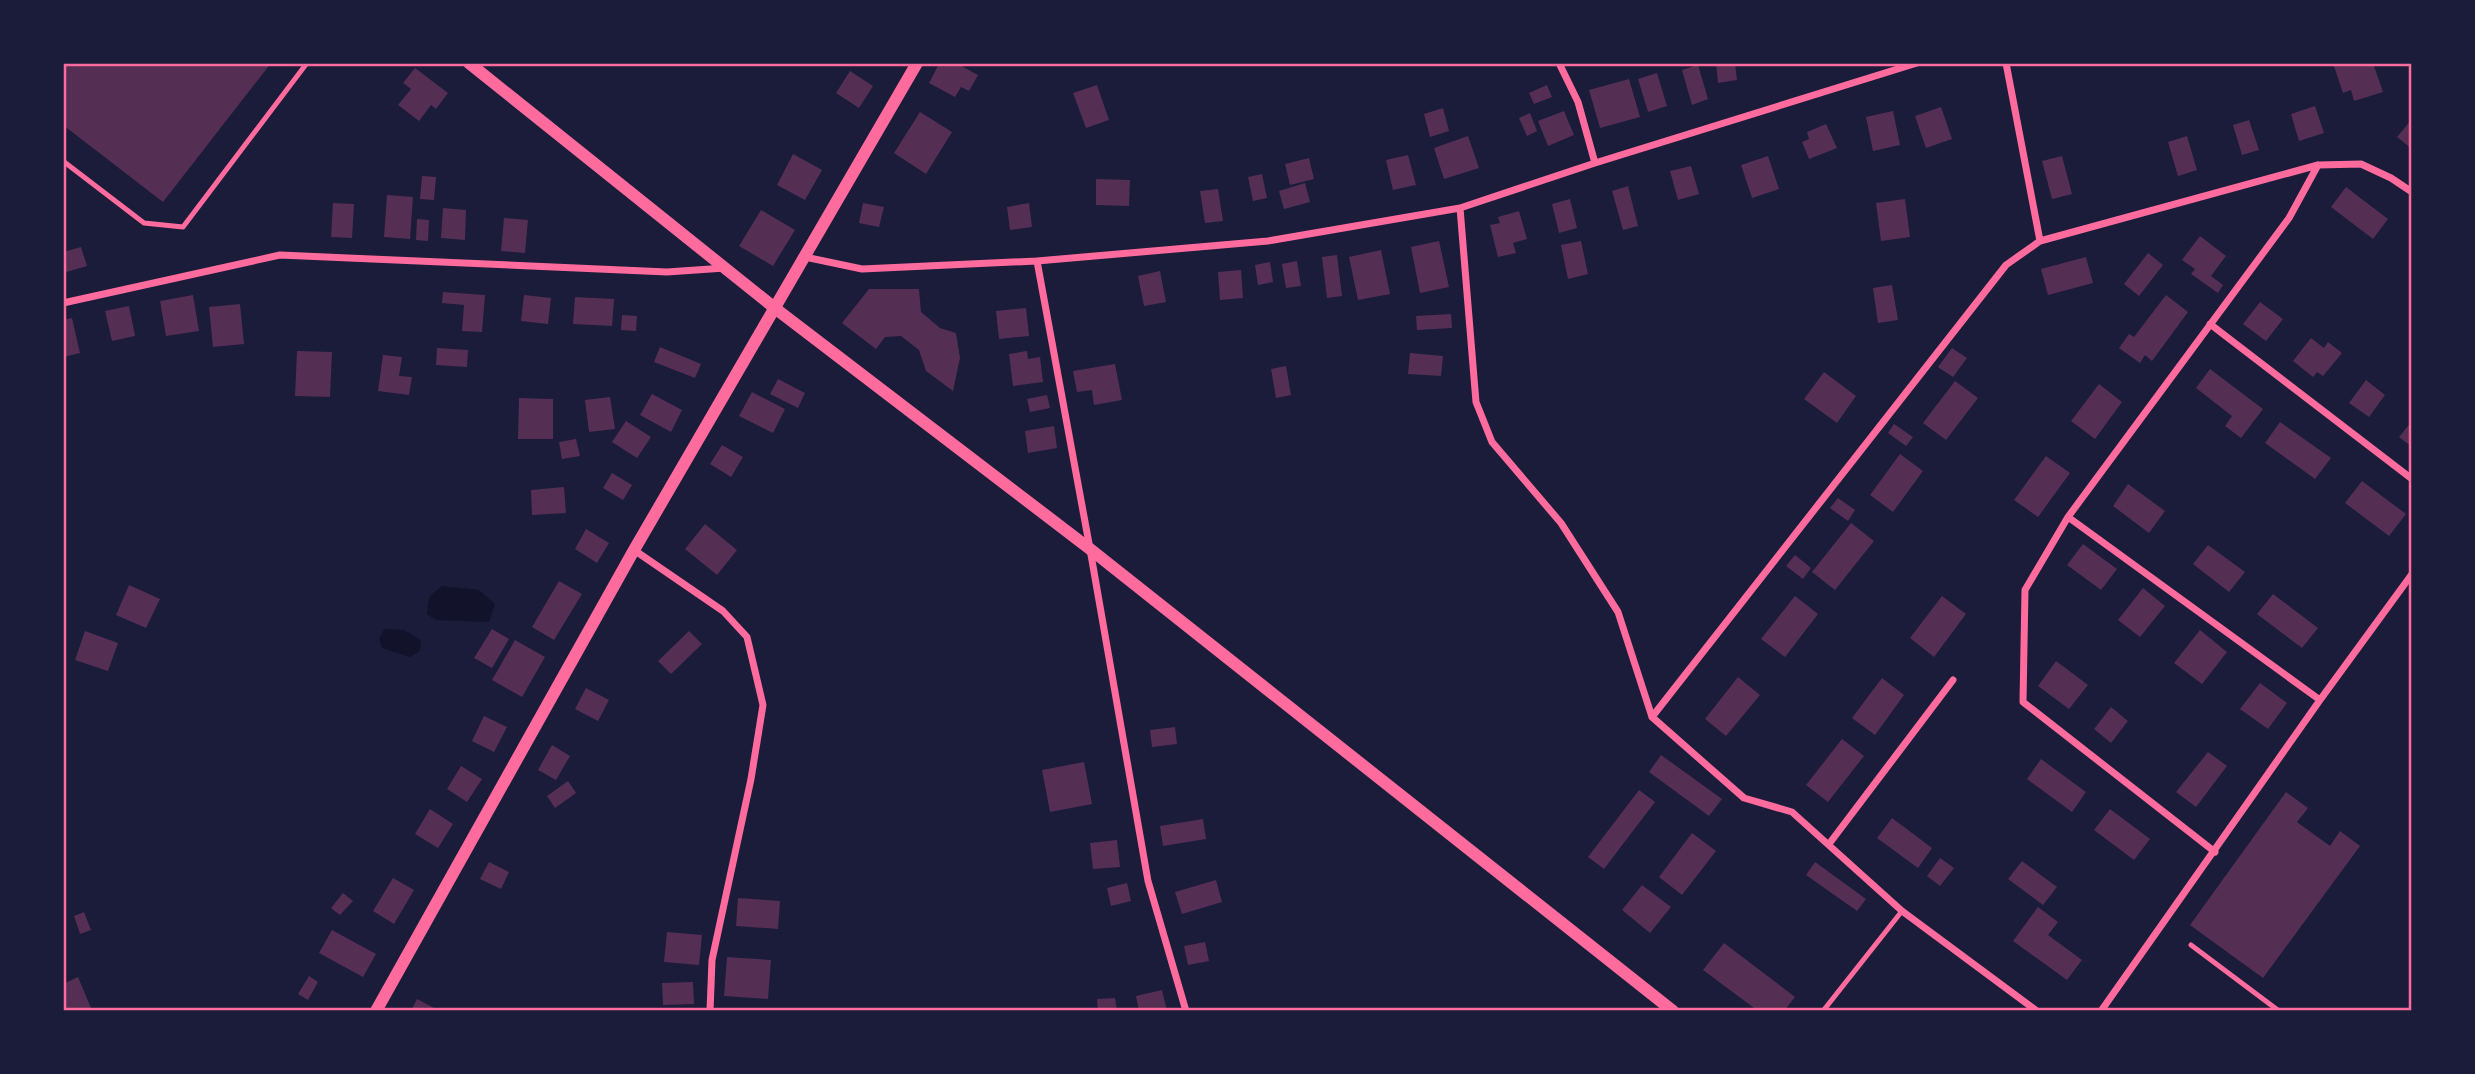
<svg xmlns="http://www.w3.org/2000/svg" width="2475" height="1074" font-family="Commissioner,sans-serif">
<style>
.water{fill:#12122b}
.building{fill:#542f53}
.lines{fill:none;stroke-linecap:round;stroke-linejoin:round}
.service{stroke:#ff6b9d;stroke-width:5}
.minor{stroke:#ff6b9d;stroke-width:7}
.tertiary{stroke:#ff6b9d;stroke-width:12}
.neatline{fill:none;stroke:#ff6b9d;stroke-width:2.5}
</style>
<rect width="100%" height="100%" fill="#1b1b3a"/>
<path class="water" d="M442 586 479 590 495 604 489 622 436 620 427 614 429 597Z
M384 629 404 630 421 640 420 651 410 657 382 648 379 639Z"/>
<path class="building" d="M63 63H271L163 202 63 125Z
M946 63H956L978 75 969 91 961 87 955 97 929 83 939 64 944 67Z
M1716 63H1735L1737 80 1718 83Z
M2333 63H2373L2383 92 2354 101 2351 90 2343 93Z
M1698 65 1708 99 1692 105 1682 70Z
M415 68 448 93 436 109 431 105 419 121 398 105 411 89 403 83Z
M850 71 873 86 859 108 836 93Z
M1657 73 1667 106 1648 112 1638 79Z
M1629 79 1640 117 1600 128 1589 90Z
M1097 85 1109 120 1086 128 1073 93Z
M1547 85 1552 97 1534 104 1529 93Z
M2315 106 2324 133 2299 141 2291 114Z
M1941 107 1952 139 1926 148 1915 116Z
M1443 108 1449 131 1430 137 1424 114Z
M1564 111 1574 135 1548 146 1538 121Z
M1893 111 1900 145 1873 151 1866 117Z
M920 112 952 132 926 174 894 153Z
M1530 113 1537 131 1527 136 1519 118Z
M2412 119V149L2397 137Z
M2249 120 2259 150 2242 155 2233 125Z
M1826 124 1837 148 1809 159 1802 142 1809 139 1807 132Z
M1468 136 1479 168 1444 179 1434 148Z
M2187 136 2197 170 2178 176 2168 142Z
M793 154 822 170 805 200 777 185Z
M1408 155 1416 185 1393 190 1386 160Z
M1768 156 1779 189 1752 198 1741 165Z
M2062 156 2072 194 2052 199 2042 161Z
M1309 158 1314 179 1290 185 1285 164Z
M1691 166 1699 194 1678 200 1670 171Z
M1262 174 1267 198 1253 201 1248 177Z
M422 176 436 177 434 200 420 199Z
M1096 179 1130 180 1129 206 1096 205Z
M1305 183 1310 202 1284 209 1279 191Z
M1628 186 1638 226 1623 230 1612 191Z
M2346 187 2388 219 2373 239 2331 207Z
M1218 189 1223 221 1205 223 1200 191Z
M387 195 413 197 410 239 384 237Z
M1570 199 1577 228 1559 233 1552 204Z
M1905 199 1910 237 1881 241 1876 203Z
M333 203 354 204 352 238 331 237Z
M863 203 884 207 879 227 859 223Z
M1029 203 1032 227 1010 230 1007 207Z
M443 208 466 210 465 240 441 238Z
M761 210 795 230 773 266 739 246Z
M1519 211 1527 239 1513 243 1516 253 1498 257 1490 225 1500 223 1498 217Z
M504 218 528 220 525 253 501 251Z
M417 219 429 220 428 241 416 240Z
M2200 236 2226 256 2211 276 2223 285 2218 293 2191 274 2195 269 2182 260Z
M1439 241 1449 287 1420 293 1411 247Z
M1581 241 1588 274 1568 279 1561 245Z
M81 247 87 266 63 273V252Z
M1381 250 1390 294 1358 300 1349 257Z
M2148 253 2163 265 2139 296 2124 284Z
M1337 255 1342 296 1327 298 1322 257Z
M2086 257 2093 283 2048 295 2041 269Z
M1297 261 1301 286 1286 288 1282 264Z
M1270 262 1273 282 1258 285 1255 265Z
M1241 270 1243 298 1220 300 1218 272Z
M1160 271 1166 302 1144 306 1138 276Z
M1892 285 1898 320 1878 323 1873 288Z
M869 289H919L921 312 940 328 956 333 960 358 953 391 926 371 919 350 901 336 885 337 876 349 842 323Z
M443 292 485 295 482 332 462 331 464 305 442 303Z
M193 295 199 331 166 336 160 301Z
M524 295 551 298 548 324 521 321Z
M2166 295 2188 312 2152 361 2145 355 2140 363 2119 348 2129 334 2134 337Z
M575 297 614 299 612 326 573 324Z
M2260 302 2283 319 2266 341 2243 324Z
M240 304 244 344 213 347 209 307Z
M129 306 135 336 112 341 105 311Z
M1026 308 1029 336 999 339 996 311Z
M1451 314 1452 328 1417 330 1416 316Z
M622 315 637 316 636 331 621 330Z
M72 318 80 353 63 357V320Z
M2311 338 2324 348 2328 342 2342 353 2323 376 2317 372 2313 377 2293 361Z
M660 347 701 364 695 378 654 362Z
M437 348 468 350 467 367 436 365Z
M1952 348 1967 358 1953 377 1938 367Z
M297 351 332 352 330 397 295 396Z
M1027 351 1028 359 1040 357 1043 382 1013 386 1009 354Z
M1410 353 1443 356 1441 376 1408 374Z
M383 355 402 357 399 376 412 377 409 395 378 391Z
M1115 364 1122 400 1094 405 1092 390 1077 392 1073 371Z
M1286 366 1291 395 1276 398 1271 369Z
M2210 369 2263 409 2241 438 2225 426 2232 416 2196 388Z
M1824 372 1856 396 1837 423 1804 399Z
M778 379 805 393 798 408 770 394Z
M2366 380 2385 395 2369 417 2349 403Z
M1955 381 1978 398 1946 440 1923 423Z
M2099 384 2122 402 2095 439 2071 421Z
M752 392 785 409 773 433 739 416Z
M652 394 682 410 671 432 640 415Z
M1047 395 1050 408 1030 412 1027 399Z
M610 397 615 429 589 432 585 400Z
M519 398 553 399V439H518Z
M626 421 651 437 637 458 612 442Z
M2412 421V447L2399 437Z
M2280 422 2331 458 2315 479 2265 443Z
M1894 424 1913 437 1906 446 1888 433Z
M1054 426 1057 448 1028 453 1025 431Z
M576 439 580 456 562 459 559 442Z
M722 445 743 457 731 477 710 464Z
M1900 454 1923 471 1893 512 1870 495Z
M2046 456 2070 473 2038 517 2014 500Z
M612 473 632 485 623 500 603 488Z
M2362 481 2406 514 2389 536 2345 503Z
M2128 484 2165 511 2149 533 2113 506Z
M564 487 566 513 532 515 531 490Z
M1838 498 1855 510 1848 521 1830 508Z
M1851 523 1874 541 1835 590 1812 572Z
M705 524 737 550 717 575 685 549Z
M586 529 609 543 597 563 575 549Z
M2083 544 2117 569 2101 590 2067 565Z
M2208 545 2245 572 2229 592 2193 564Z
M1795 555 1811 568 1803 579 1786 566Z
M559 581 582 594 554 640 532 627Z
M129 585 160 599 146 628 116 615Z
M2143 588 2165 606 2140 637 2118 620Z
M2273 594 2318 628 2302 648 2257 614Z
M1795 596 1818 614 1785 657 1761 639Z
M1942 596 1966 614 1934 657 1910 638Z
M492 629 509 639 492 668 474 658Z
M2200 630 2227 652 2202 684 2174 663Z
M85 631 118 643 108 671 75 660Z
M689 631 702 644 671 674 658 661Z
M515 640 545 657 522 697 492 680Z
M2056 661 2088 685 2069 709 2038 686Z
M1738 677 1760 695 1726 736 1705 719Z
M1882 678 1904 695 1875 735 1852 718Z
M2260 683 2287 703 2268 729 2240 709Z
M586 688 609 700 598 721 575 709Z
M2111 707 2128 721 2111 743 2094 729Z
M484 716 507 727 494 752 472 741Z
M1175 727 1177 744 1152 747 1150 730Z
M1842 739 1864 756 1828 802 1806 785Z
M552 745 570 756 556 780 538 770Z
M2208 752 2227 766 2196 807 2176 792Z
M1661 755 1722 799 1709 816 1649 772Z
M2041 759 2086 792 2072 812 2027 779Z
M1084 762 1092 804 1050 812 1042 770Z
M461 766 482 779 467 802 447 789Z
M568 781 576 793 555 808 547 796Z
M1639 790 1655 802 1604 869 1588 857Z
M2286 792 2308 808 2297 822 2330 846 2340 831 2360 846 2263 978 2190 925Z
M430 809 453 824 438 848 415 834Z
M2110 809 2150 839 2134 860 2094 830Z
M1892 818 1932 848 1918 868 1877 838Z
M1203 819 1206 839 1163 846 1160 826Z
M1692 833 1716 851 1682 895 1659 877Z
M1117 840 1120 867 1093 869 1090 843Z
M1940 858 1954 868 1940 886 1927 876Z
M2022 861 2057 887 2043 905 2008 879Z
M489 862 509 872 501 889 480 879Z
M1815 862 1866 899 1857 911 1806 875Z
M393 878 414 890 394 924 373 911Z
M1216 880 1222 902 1182 914 1175 892Z
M1127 883 1131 901 1111 906 1107 888Z
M1642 885 1671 907 1650 933 1622 910Z
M343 893 353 901 340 915 331 908Z
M738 898 780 901 778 929 736 926Z
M2038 907 2058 922 2048 935 2082 960 2067 980 2013 941Z
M84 912 91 930 80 934 74 916Z
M332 930 376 954 363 977 319 953Z
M667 932 702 935 699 965 664 962Z
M1205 942 1209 961 1188 965 1184 946Z
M1724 943 1795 997 1784 1011H1758L1703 970Z
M727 957 771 960 768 999 724 996Z
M309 976 318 982 308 1000 298 994Z
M78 977 91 1008 83 1011H63V984Z
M693 982 694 1004 663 1005 662 983Z
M1162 990 1167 1011H1139L1136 996Z
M1115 998 1117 1011H1098L1097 999Z
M417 999 436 1009 435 1011H411Z"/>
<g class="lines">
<path class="service" d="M63 161 144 223 183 227 307 63
M2191 945 2279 1011
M1823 1011 1902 911"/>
<path class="minor" d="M1559 63 1578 102 1595 163
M2006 63 2040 241
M1460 208 1476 402 1492 442 1561 523 1618 612 1652 717
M805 257 862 269 1037 261 1268 241 1460 208 1595 163 1917 63
M1037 261 1090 549 1148 881 1186 1011
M63 303 280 255 667 272 725 268
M2210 324 2412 479
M2068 517 2320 700
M634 550 723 611 747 637 763 705 751 779 712 960 710 1011
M1652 717 2006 265 2040 241 2318 165 2361 164 2391 178 2412 192
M1652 717 1744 798 1792 812 1902 911 2037 1011
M1829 844 1953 680
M2215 852 2023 702 2025 590 2068 517 2289 218 2318 165
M2101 1011 2320 700 2412 574"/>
<path class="tertiary" d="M469 63 776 309 1090 549 1673 1011
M376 1011 634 550 917 63"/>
</g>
<rect width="2475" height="1074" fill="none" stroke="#1b1b3a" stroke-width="130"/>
<rect x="65" y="65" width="2345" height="944" class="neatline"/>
</svg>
